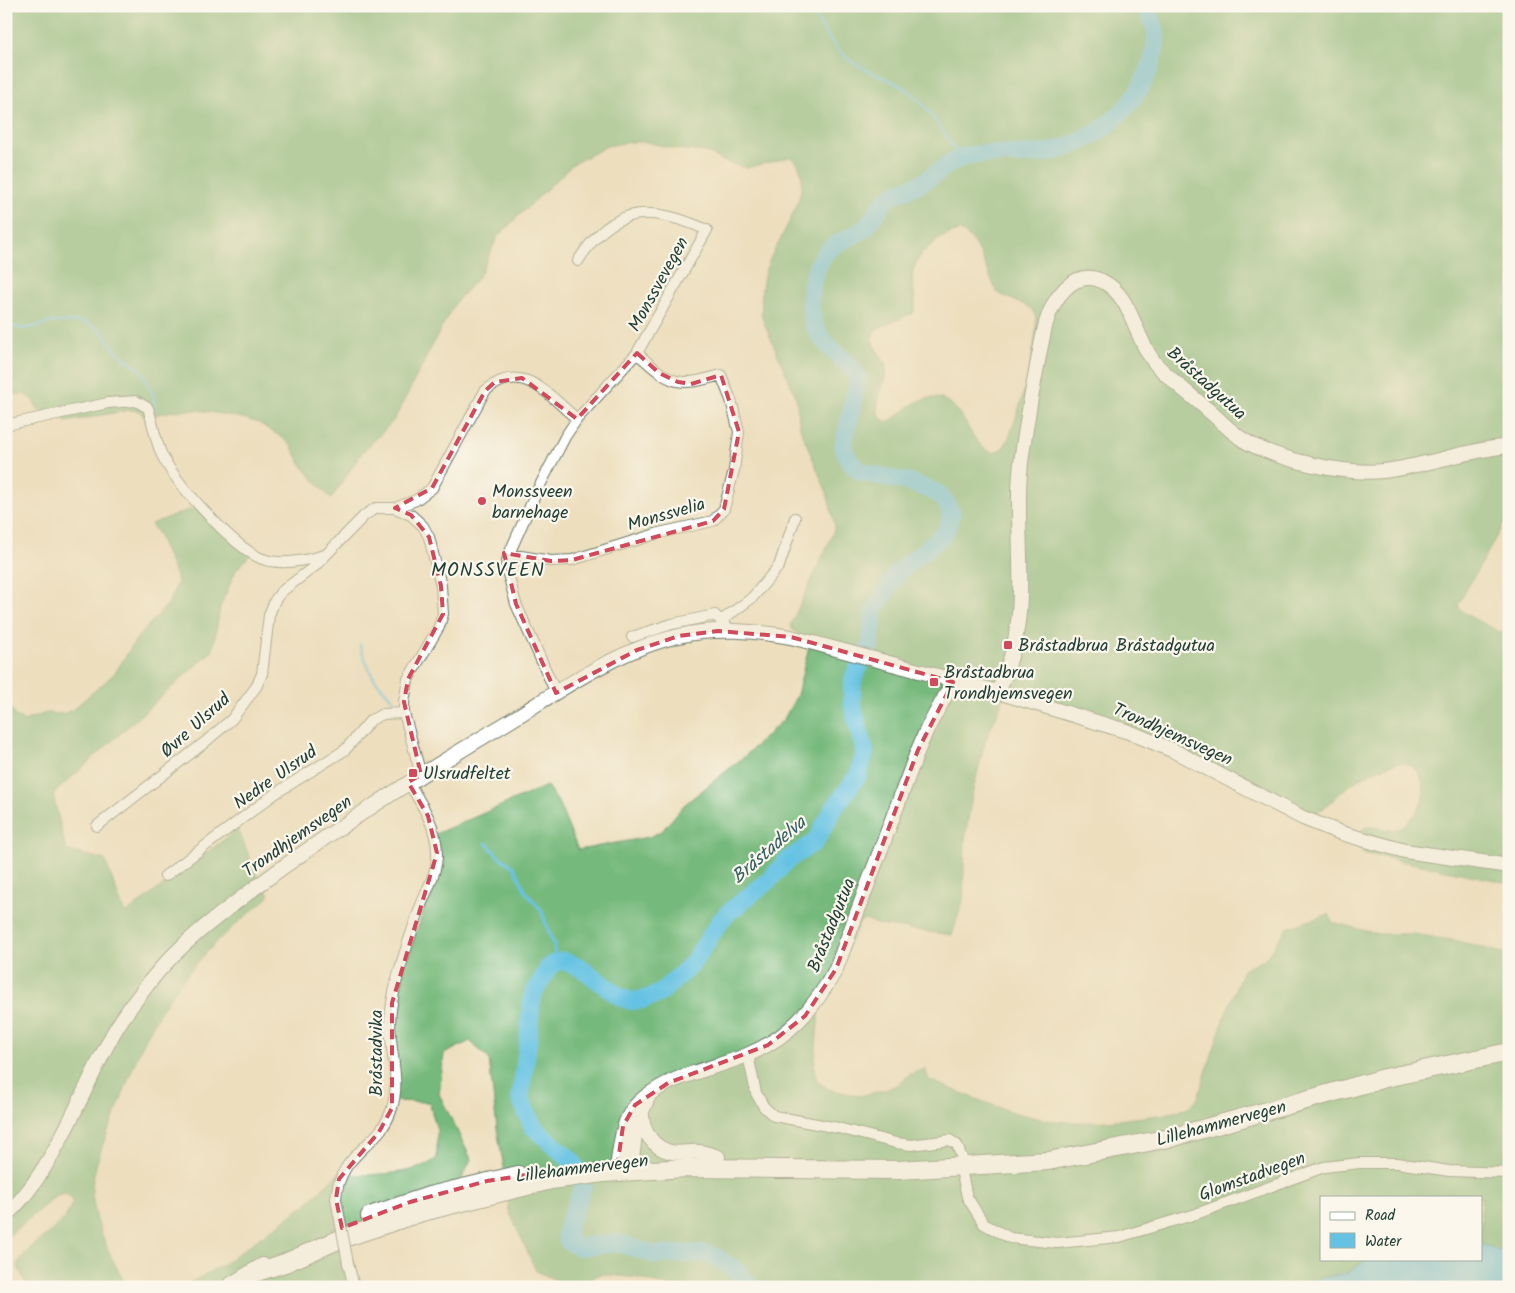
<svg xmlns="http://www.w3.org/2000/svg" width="1515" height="1293" font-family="Kalam,sans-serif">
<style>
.forest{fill:#76b97c;stroke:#4a7b58;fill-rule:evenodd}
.water{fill:#65c2e3;stroke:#42808c}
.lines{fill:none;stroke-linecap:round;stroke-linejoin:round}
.stream{stroke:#65c2e3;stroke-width:3}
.river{stroke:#65c2e3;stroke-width:18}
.street-casing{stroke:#677664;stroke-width:12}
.secondary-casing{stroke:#677664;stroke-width:16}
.highway-casing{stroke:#677664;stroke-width:20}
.street{stroke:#fff;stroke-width:10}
.secondary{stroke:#fff;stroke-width:14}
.highway{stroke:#fff;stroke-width:18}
.street-bridge-casing{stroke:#677664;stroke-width:12;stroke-linecap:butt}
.street-bridge{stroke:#fff;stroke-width:10}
.marked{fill:none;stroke:#d1495b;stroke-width:4;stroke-dasharray:10 6;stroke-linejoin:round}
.poi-dot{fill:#d1495b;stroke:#fbf7ec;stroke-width:2}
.labels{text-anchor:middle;stroke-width:4.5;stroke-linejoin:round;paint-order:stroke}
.street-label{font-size:18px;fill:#1f3d34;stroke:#fbf7ec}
.poi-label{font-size:18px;fill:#1f3d34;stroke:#fbf7ec;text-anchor:start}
.neighbourhood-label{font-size:19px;letter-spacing:1px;fill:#1f3d34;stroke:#fbf7ec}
.water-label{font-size:19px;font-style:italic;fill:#305e60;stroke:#fbf7ec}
</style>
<rect width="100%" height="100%" fill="#fbf7ec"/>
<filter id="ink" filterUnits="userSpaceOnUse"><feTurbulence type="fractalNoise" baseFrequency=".02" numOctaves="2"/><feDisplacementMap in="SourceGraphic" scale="10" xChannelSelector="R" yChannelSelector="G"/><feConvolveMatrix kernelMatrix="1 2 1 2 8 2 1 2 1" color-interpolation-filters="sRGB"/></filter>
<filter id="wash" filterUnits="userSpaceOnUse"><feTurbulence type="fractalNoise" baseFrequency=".0096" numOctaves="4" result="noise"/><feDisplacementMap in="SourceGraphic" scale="20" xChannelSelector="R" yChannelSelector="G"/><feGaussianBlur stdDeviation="1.12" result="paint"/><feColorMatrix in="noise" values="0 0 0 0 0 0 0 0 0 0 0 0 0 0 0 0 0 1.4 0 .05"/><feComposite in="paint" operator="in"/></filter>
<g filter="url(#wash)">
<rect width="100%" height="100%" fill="#eddfbe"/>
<path class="forest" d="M6 6H1509V514L1458 605C1462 616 1497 630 1509 636V883L1362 853 1359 838 1364 828C1378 823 1391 836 1404 825 1412 819 1420 810 1422 801 1428 783 1416 758 1394 764 1376 769 1358 778 1344 790 1332 800 1325 810 1310 815L1170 751 1004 697 985 742 972 795 965 839 963 901 952 935 879 925 865 920 860 922 820 1003 814 1069 817 1081 828 1089 859 1096 885 1090 897 1085 910 1074 925 1069 929 1080C964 1093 1000 1111 1037 1118 1071 1126 1109 1121 1143 1117 1162 1114 1183 1114 1197 1100L1223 1021 1243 970 1266 958 1287 928 1329 914 1332 922 1378 934H1414L1458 941 1507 954H1509V1208C1504 1219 1509 1241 1509 1254L1481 1243V1197H1321V1259H1367L1348 1273 1320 1278 1303 1287H672L638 1278 601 1274 571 1287 536 1271 509 1211 506 1179 497 1129 489 1059 470 1041 444 1054 439 1094 471 1159 456 1191 344 1233 360 1287H183L222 1265 282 1222 305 1205 336 1175C344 1172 355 1175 363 1175 386 1174 419 1173 437 1158V1130L429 1102 393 1101 389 1014 434 880 433 835 547 786 558 802 578 850 649 837 662 831 684 805 745 756 784 719 797 695 810 643 792 629 791 624 831 538 835 526 827 493 800 428 796 397 762 318C761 302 761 286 765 272 772 245 825 180 790 157L747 168 725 162 706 152 675 149 646 142H629L607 146 573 164 498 236 480 275 456 302 444 323 394 420 361 454 331 499 302 466 291 445 284 439 259 423 243 418 198 410 173 411 144 417 140 411 129 410 66 422 61 413 39 411C30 393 26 393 6 395ZM960 231C978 237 989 277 997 292 1006 299 1029 304 1034 312 1044 328 1016 427 1005 445 1002 449 998 451 993 453 962 443 965 382 917 402 906 407 899 416 888 422L880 418C872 400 886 388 886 369 885 353 862 343 878 328L913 313C918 300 912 290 912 278 912 256 940 234 960 231Z
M192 509H202L251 554 236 570 220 607 213 650 53 794 66 850 105 860 125 914 238 829 259 880 265 886 269 895 267 899C218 936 173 982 146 1038 134 1061 126 1087 116 1112 107 1133 92 1169 92 1191 94 1224 111 1258 127 1287H28L17 1265C29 1241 66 1229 73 1201L66 1193 57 1195 6 1238V700L15 716 23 721 46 713 62 714 72 710 106 681 115 673 137 638 168 604 178 581 158 534 151 524Z"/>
<path class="water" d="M1481 1243 1509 1254V1287H1303L1320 1278 1348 1273 1367 1259H1481Z"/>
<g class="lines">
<path class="stream" d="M811 6C823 32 837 56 864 69 882 78 901 83 915 96 933 113 946 138 961 158
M6 325 24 329 52 322H84L99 329 119 354 142 371 153 395 154 409
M360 645C364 657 368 671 376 681 384 690 391 696 397 706
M486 843 498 856 514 867 526 892 541 910 554 946 555 963"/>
<path class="river" d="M751 1287 738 1272 716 1257 703 1253 655 1255 618 1243 579 1247 568 1241 566 1235 568 1224 582 1190V1177L572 1161 533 1127 520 1098 528 1043 531 1006 533 995 548 968 555 963 563 961 580 967 620 997 631 1001 642 1000 659 994 691 965 721 920 730 911 768 881 789 859 815 842 833 810 858 775 865 752 852 703V687L854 676 870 646 874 610 897 573 943 535 949 524 951 512 945 501 937 493 912 483 861 472 849 461 843 447 858 379C847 353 818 349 812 317 808 292 813 259 835 245 844 239 857 235 865 228 874 219 878 206 888 198 899 190 914 188 925 181 938 173 947 163 960 158 985 149 1023 159 1050 152 1096 142 1136 109 1151 64 1154 55 1157 44 1156 34 1155 25 1149 15 1146 6"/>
</g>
</g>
<g filter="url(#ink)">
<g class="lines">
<defs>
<path id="street" d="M6 425 108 403 136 401 148 408C153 423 155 439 161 453 173 481 232 545 260 558 278 566 306 561 324 555
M395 508 416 500 432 488 485 391C522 359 548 395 577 419
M509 554 551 561 572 560 659 533 713 521 724 509 734 470 739 432 731 400 721 375C676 388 671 384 637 353
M722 620 752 598 779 566 795 518
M632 637 672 624 715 615 726 626
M556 693 516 604 506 566 509 554 536 493 565 437 577 419 637 353 707 230C651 205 614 204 578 261
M97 826 204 743 232 719 256 687 262 674 269 615 275 600 281 592 315 566 365 515 376 508H395L411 515 423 526 429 537 441 586 443 614 439 627 408 679 404 702V713L421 775
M165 876 276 793 345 750 371 720 383 714 404 713
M748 1055 756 1093 764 1107 774 1116 838 1128 896 1143 911 1145 950 1140 957 1145 962 1158
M962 1174 967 1197 984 1224 1010 1238 1057 1243 1119 1237 1196 1214 1324 1167 1360 1163H1397L1449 1171 1509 1173
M336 1199C339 1151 381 1147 392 1108 402 1076 386 1042 391 1010 395 977 410 937 421 905 428 888 438 870 437 851 436 825 421 803 408 782
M348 1263 354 1287"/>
<path id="secondary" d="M998 692C1030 623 1018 568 1019 496 1019 463 1026 430 1031 398 1036 373 1040 347 1046 323 1053 299 1073 268 1102 281 1133 296 1134 338 1155 363 1171 381 1191 395 1208 410 1220 420 1232 433 1245 441 1278 460 1345 475 1383 471 1425 466 1466 450 1509 446
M649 1095 636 1126 632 1160 626 1171 618 1161C624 1118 627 1104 668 1083 693 1071 721 1066 747 1055 789 1038 815 1007 836 969L918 750 927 729 953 682
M642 1114C642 1131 653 1148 671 1152 680 1154 690 1151 699 1152 705 1153 712 1155 718 1157
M6 1215C53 1173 83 1088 113 1034 124 1014 138 997 152 979 181 942 223 912 260 884 338 826 421 774 505 724 559 691 616 650 679 636 716 627 754 631 791 637L998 692 1129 732 1172 750 1303 818 1341 833 1405 851 1509 866"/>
<path id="highway" d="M370 1216 429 1196 518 1175
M254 1273 285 1263 338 1240 422 1212 551 1180 603 1173 687 1168 898 1170 1048 1161 1170 1138 1385 1078 1509 1052
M230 1287 263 1267"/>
</defs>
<use href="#street" class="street-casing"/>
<use href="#secondary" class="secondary-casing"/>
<use href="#highway" class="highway-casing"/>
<use href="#street" class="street"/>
<use href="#secondary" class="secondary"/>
<use href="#highway" class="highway"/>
<defs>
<path id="street-bridge" d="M336 1199 348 1263"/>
</defs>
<use href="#street-bridge" class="street-bridge-casing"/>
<use href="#street-bridge" class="street-bridge"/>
</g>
</g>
<path d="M0 0H1515V1293H0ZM637 353 659 373 678 382 691 384 721 375 739 432 724 509 713 521 572 560 551 561 504 553 516 604 556 693 637 650 679 636 718 631 791 637 953 682 918 750 836 969 805 1016 768 1045 668 1083 635 1105 623 1126 618 1161 487 1181 410 1202 342 1228 336 1199 339 1179 379 1132 392 1108V1003L437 853 428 816 408 782 421 775 404 702 408 679 443 614 441 586 429 537 411 515 395 508 432 488 485 391 495 382 522 378 577 419Z" fill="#eddfbe" fill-opacity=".55" fill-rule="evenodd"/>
<path class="marked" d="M637 353 659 373 678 382 691 384 721 375 739 432 724 509 713 521 572 560 551 561 504 553 516 604 556 693 637 650 679 636 718 631 791 637 953 682 918 750 836 969 805 1016 768 1045 668 1083 635 1105 623 1126 618 1161 487 1181 410 1202 342 1228 336 1199 339 1179 379 1132 392 1108V1003L437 853 428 816 408 782 421 775 404 702 408 679 443 614 441 586 429 537 411 515 395 508 432 488 485 391 495 382 522 378 577 419Z"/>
<g class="poi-dot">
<circle cx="482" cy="501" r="5"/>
<rect x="1003" y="640" width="10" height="10" rx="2.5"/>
<rect x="929" y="677" width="10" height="10" rx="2.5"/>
<rect x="408" y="768" width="10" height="10" rx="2.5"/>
</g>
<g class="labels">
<g class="street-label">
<text transform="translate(658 284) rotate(-61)" y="6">Monssvevegen</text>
<text transform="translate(1207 383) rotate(42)" y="6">Bråstadgutua</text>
<text transform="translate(666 514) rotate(-16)" y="6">Monssvelia</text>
<text transform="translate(195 725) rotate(-42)" y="6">Øvre Ulsrud</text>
<text transform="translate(1173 734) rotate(24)" y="6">Trondhjemsvegen</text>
<text transform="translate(275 777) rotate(-35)" y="6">Nedre Ulsrud</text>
<text transform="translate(297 836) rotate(-35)" y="6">Trondhjemsvegen</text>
<text transform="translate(831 925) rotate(-68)" y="6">Bråstadgutua</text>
<text transform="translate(376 1053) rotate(-90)" y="6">Bråstadvika</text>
<text transform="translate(1221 1123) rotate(-15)" y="6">Lillehammervegen</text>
<text transform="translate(582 1168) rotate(-7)" y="6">Lillehammervegen</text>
<text transform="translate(1252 1176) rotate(-20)" y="6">Glomstadvegen</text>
</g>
<g class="poi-label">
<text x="492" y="497">Monssveen<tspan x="492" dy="21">barnehage</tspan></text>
<text x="1018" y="651">Bråstadbrua Bråstadgutua</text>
<text x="944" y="678">Bråstadbrua<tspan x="944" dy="21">Trondhjemsvegen</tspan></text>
<text x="423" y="779">Ulsrudfeltet</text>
</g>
<g class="neighbourhood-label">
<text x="488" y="576">MONSSVEEN</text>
</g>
<g class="water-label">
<text transform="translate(768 849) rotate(-41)" y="7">Bråstadelva</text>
</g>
</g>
<rect width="1515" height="1293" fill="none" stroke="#fbf7ec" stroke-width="25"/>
<rect x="1320" y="1196" width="162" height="65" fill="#fbf7ec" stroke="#a3ada2"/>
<rect x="1330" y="1212" width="25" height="8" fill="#ffffff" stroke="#a3ada2"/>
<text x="1365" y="1220" font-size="15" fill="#1f3d34">Road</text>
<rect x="1330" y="1233" width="25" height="15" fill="#65c2e3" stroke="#a3ada2"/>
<text x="1365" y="1246" font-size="15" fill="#1f3d34">Water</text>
</svg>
